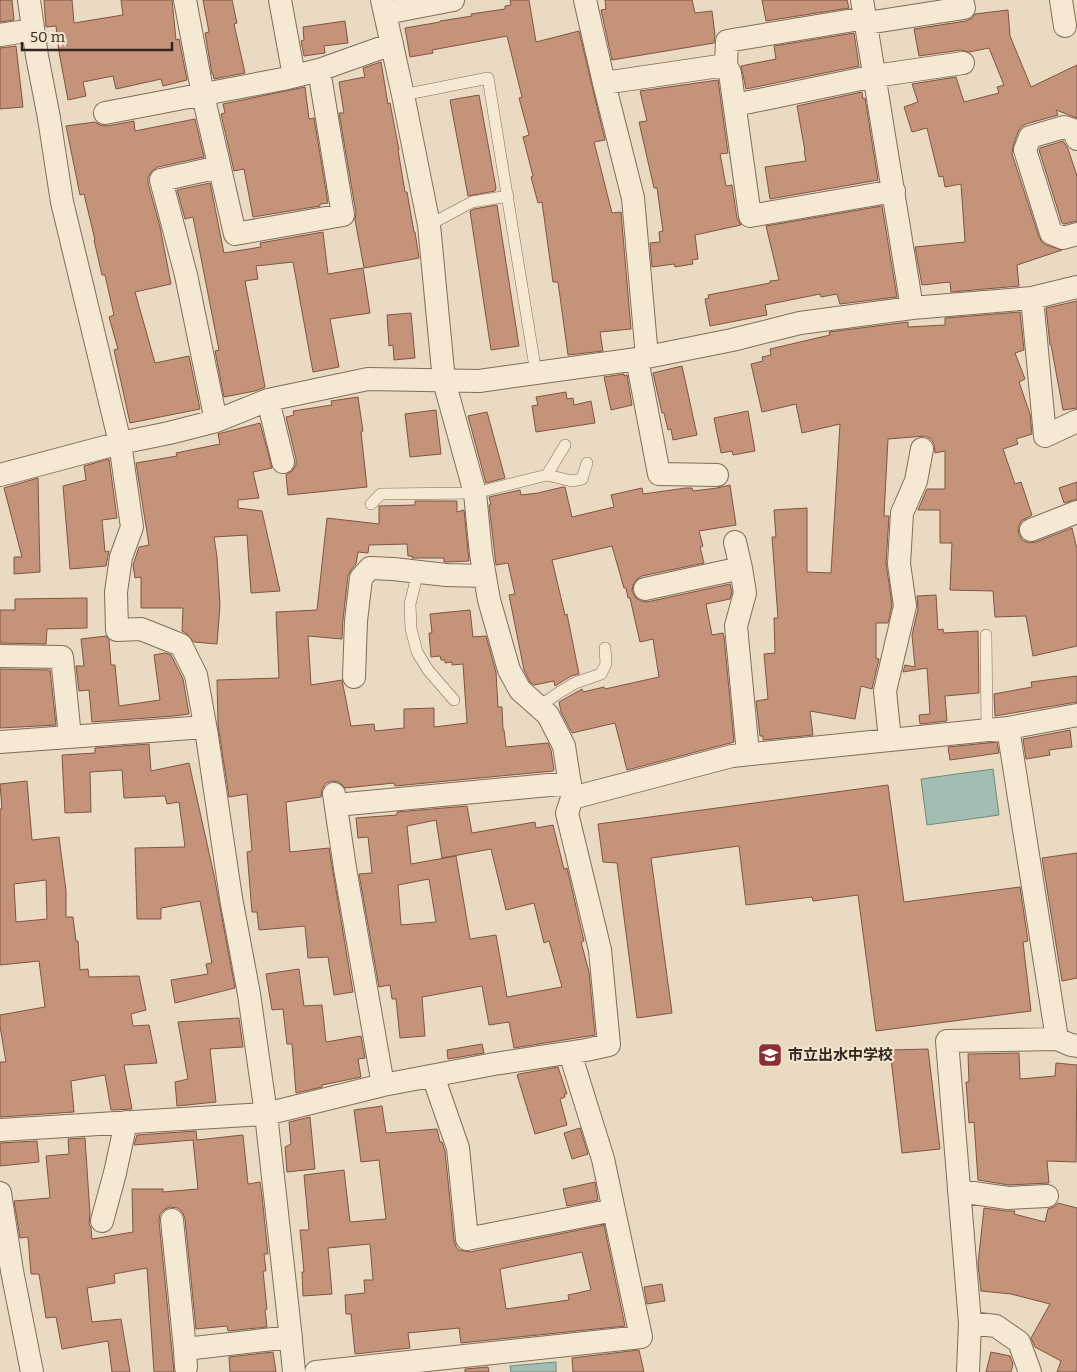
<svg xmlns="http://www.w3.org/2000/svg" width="1077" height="1372" font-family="Bitter,'Noto Sans JP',serif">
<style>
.water{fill:#a4bdb3;stroke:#6c8a80}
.building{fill:#c5937a;stroke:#7f5542;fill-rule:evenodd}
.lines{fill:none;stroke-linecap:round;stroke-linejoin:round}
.lane-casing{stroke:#826c5a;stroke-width:12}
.street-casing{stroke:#826c5a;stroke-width:24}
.lane{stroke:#f5e9d4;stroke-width:11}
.street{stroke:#f5e9d4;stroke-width:22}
.labels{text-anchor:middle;stroke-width:4;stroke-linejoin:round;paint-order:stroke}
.poi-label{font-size:15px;font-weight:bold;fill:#33261e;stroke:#f2e5d0;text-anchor:start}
</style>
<rect width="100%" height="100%" fill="#eadac2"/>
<path class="water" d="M993 769 999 815 927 825 921 779Z
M556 1362V1372H511L510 1366Z"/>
<path class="building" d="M0 0H12L14 20 0 22Z
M44 0H72L74 23 123 15 121 0H172L176 40 179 39 187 80 163 86 161 79 116 89 113 76 83 82 86 96 68 100 59 52 56 26 46 27Z
M203 0H232L237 23 234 24 245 73 214 79 213 74H212L205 33 209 32Z
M510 0H529L536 42 579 31 605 140 594 142 612 213 621 212 631 329 600 332 603 351 568 355 558 282H553L542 202 538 203 531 177 533 176 523 137 529 135 519 98 522 97 507 36 432 50 433 53 410 57 405 28 440 22V21L472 16 471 14 505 9V6L511 5Z
M605 0H692L695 13 712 11 715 35 714 43 612 60 601 10 606 9Z
M762 0H847L849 8 766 21Z
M1008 10 1010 36 1031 87 1077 65V118L1056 110 1058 115 1026 124 1021 127 1018 132 1013 146 1012 154 1039 237 1042 242 1046 245 1062 250 1017 265 1019 286 951 292 950 282 922 285 915 247 965 242 961 184 945 187 943 176 939 177 927 128 912 132 904 107 918 102 912 84 956 77 964 102 999 93 997 87 1004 85 989 48 969 52 961 50 919 56 914 29 966 21 972 18 975 14Z
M345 21 348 43 324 46 325 53 304 56 301 41 304 40 303 27Z
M854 33 859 66 746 89 741 66 776 59 774 46Z
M16 46 23 107 0 109V48Z
M381 62 388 104 390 103 399 150H398L405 192H407L414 232H415L419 258 364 268 355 220 356 213 339 113H344L339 82 365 77 363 68Z
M718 80 728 153 720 154 726 186 732 185 737 218 741 225 695 235 698 259 692 260 693 264 675 267 674 264 652 267 650 243 660 242 659 232 663 231 657 188H654L639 122 647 121 640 91Z
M305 87 309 119 314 118 328 203 320 204V206L253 217 244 169 234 171 221 114 225 113 223 104Z
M862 92 863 99 865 98 878 180 770 199 765 167 806 161 804 151H805L797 106Z
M479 95 496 188 495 191 468 196 450 100Z
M195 119 204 157 158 167 152 171 148 177V183L160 227 171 284 135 292 155 363 189 356 200 409 130 423 114 350 118 349 109 317 114 315 105 275H102L94 240H95L84 194 80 195 66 126 95 122 100 125 107 126 134 121 135 131Z
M1063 141 1068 149 1077 176V221L1064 224 1062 223 1039 150 1040 148Z
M210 183 224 253 261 247 260 243 323 232 328 274 363 268 370 313 330 319 339 367 313 372 293 262 256 266 258 279 245 281 265 387 255 391 224 397 215 351 219 350 193 217 185 219 177 190Z
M497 205 519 346 491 350 470 211 474 209Z
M882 206 897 297 840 304 837 294 821 297 820 294 765 305 767 315 710 326 705 299 709 298 708 295 770 283V281L779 280 766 226Z
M1077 301V408L1063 410 1051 345H1050L1046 308Z
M1020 312 1024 350 1015 353 1025 379 1019 382 1030 414 1032 434 1016 439 1018 444 1003 449 1015 484 1021 482 1032 515 1021 521 1018 528 1019 534 1022 540 1029 543 1036 542 1072 528 1077 549V646L1033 656 1026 616 995 617 993 591 950 590 952 543H940V510H918L927 489H945V451L935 453 934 444 931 439 925 436 888 439 884 516H889L886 563 892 605 888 623H876V658L879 659 872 689 861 686 855 719 810 711 813 735 763 740V736H760L756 701 768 699 764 654 775 653 774 618H778L772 537H776L774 510 807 508V572L831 573 840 424 802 433 796 404 762 412 751 364 763 361 762 357 771 355 770 349 830 335 829 332 908 322V327L945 325V318Z
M411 313 415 358 394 360 393 345 389 346 387 315Z
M682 366 697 435 673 440 671 429 668 430 664 413H662L653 373Z
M624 374V376L627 375 632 405 611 410 604 377Z
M566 392 567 399 573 398 574 405 591 401 595 423 536 432 532 406 538 405 536 397Z
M358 397 363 431 361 432 367 487 288 495 286 475 292 471 296 465V459L286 417 294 415 293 411 332 405 331 401Z
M436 410 441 454 410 457 405 414Z
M748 411 755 451 733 455 732 451 721 453 714 418Z
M487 412 505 478 486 483 468 416Z
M260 423 272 468 253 472 259 498 238 500V508L262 511 280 591 251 593 247 535 214 537 217 557 220 605 217 644 194 642 186 633 182 631 183 608H141V577L135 578 133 565 139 547 149 545 136 463 177 456 176 453 220 444 218 434Z
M109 459 117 518 102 520 105 552 109 551 106 566 70 569 63 486 86 480 84 466Z
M38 478 40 572 14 574V557H22L4 488Z
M1077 482V499L1064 503 1059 488Z
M730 485 736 525 699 531 703 546 700 547 704 563 642 576 637 579 633 585 632 591 636 598 641 601 647 602 730 584 732 592 730 599 706 604 712 635 723 633 724 637 734 742 627 770 615 723 572 733 561 712 559 702 582 689 583 692 604 687 605 689 659 677 653 639 640 642 630 598H628L626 588H624L612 546 552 560 565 615 567 614 579 674 571 676 555 686 554 681 534 685 530 682 524 670 509 595 515 594 508 563 496 565 489 505H491L489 497 520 490 521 495 538 493 563 487H565L572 517 614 507 611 495 642 488 643 494 686 488H692L693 491 717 488Z
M415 501H457V512L464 510 469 561 447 562H444V558H412V556H408L407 544 369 545 368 553 358 552 356 564 351 570 348 576 343 620 342 639 308 636 311 685 342 680 351 726 374 724 375 731 404 728V709L434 708V727L467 723 463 664 452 665V662L445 663V660H441L440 656 431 657 429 633H432L430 614 470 610 473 637 486 636 496 672 498 707H502L503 730H504L506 747 548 743 551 750 554 770 553 771 395 786 394 783 345 788 339 782 333 781 326 783 322 789 321 797 286 802 290 852 329 848 353 992 334 995 328 957 308 958 305 926 259 930 257 912H252L247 852 252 851 247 794 229 797 218 725 217 680 279 678 276 612 317 610 327 518 379 524V506L415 505Z
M936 595 938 630 943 629 944 633 978 631 979 693 945 696 947 721 920 724 919 715 930 714 927 668 903 672 905 665 915 667 912 635 918 609 917 596Z
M87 598V628L47 629 46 644 0 643V610H15V599Z
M106 636 109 640 111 665H115L119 706 160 700 154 655 165 653 171 655 183 679 189 714 174 716 92 722 89 690 79 691 76 666H84L81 639Z
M0 669 50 670 56 725 0 728Z
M1077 676V702L995 716 994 694 1032 687 1031 682Z
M1070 730 1072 747 1049 750 1050 755 1026 759 1023 739Z
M997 742 999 753 950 760 948 747Z
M149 744 151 771 189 763 214 875 235 988 175 1003 171 980 208 974 206 964 212 963 200 901 161 908V919H137L135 848 185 847 179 802 167 804 165 796 124 798 122 770 90 772 91 812 65 813 62 755 95 753V748Z
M27 781 32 840 59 837 66 891V917H73L76 941H78L80 970 88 969 89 977 139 976 146 1010 131 1014 133 1026 149 1025 157 1063 124 1065 132 1109 111 1110 105 1075 71 1081 74 1112 0 1117V1062H6L0 1026V1015L45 1007 39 961 0 965V809H2L0 784ZM46 880 47 919 16 922 14 884Z
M888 785 904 902 1020 887 1028 941 1023 942 1031 1011 876 1031 858 895 813 901 812 897 746 905 739 846 651 858 672 1013 637 1018 617 863 603 862 598 824Z
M467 806 472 833 535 822 536 828 553 825 564 869 567 868 584 941 581 942 589 972 595 1035 514 1048 509 1022 489 1025 482 986 422 997 425 1036 400 1038 396 999H392L390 985 379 987 359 874 372 873 368 837 358 838 356 818 397 815V812ZM436 820 442 858 491 849 506 910 534 903 544 943 549 941 562 987 507 997 496 935 470 939 456 856 411 864 407 826ZM429 879 436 922 401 925 398 885Z
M1077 853V978L1062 981 1042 858Z
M299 969 304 1006 322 1005 326 1042 361 1036 365 1058 358 1059 361 1077 322 1085V1087L296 1093 292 1044H287L283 1009 272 1010 266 974Z
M239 1018 243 1047 210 1049 216 1102 177 1106 175 1082 188 1079 178 1022Z
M482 1044 484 1053 448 1059 447 1050Z
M928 1049 940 1149 902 1153 890 1050Z
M1019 1053 1020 1079 1055 1076 1056 1063 1077 1065 1076 1162 1047 1161 1049 1183 1009 1185 978 1180 974 1122 969 1123 966 1082H969L968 1054Z
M558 1067 567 1094H564L565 1097 560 1099 567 1125 535 1134 517 1075 519 1074Z
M382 1106 386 1133 437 1129 440 1142H442L445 1151 454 1240 456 1247 459 1250 470 1252 604 1225 625 1326 461 1343 459 1328 408 1333 410 1348 355 1354 351 1314H346L345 1295 365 1293 364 1280H373L370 1244 328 1248 332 1294 303 1296 302 1272H304L300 1230H309L304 1175 344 1170 350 1222 386 1219 379 1160 361 1162 354 1110ZM582 1252 591 1290 568 1295 569 1300 506 1309 500 1269Z
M310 1117 315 1169 287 1172 285 1147 291 1144 289 1122Z
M580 1128 588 1154 572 1159 564 1133Z
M196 1131 197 1140 243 1135 248 1184 260 1182 262 1196 268 1254H264L266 1271H263L267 1309 265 1310 267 1327 228 1331 227 1326 196 1329 185 1219 183 1213 178 1208 170 1207 165 1209 160 1214 159 1221 174 1372H154L147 1268 114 1274 115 1283 87 1288 92 1322 121 1319 130 1372H112L108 1341 62 1349 56 1317 46 1318 39 1274H31L28 1237 20 1238 14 1201 50 1198 46 1156 69 1154 68 1139 85 1138 90 1214 89 1224 91 1228 92 1239 133 1232 132 1189H163V1192L198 1189 193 1140 134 1145 137 1135Z
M37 1141 39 1162 0 1166V1143Z
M595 1182 598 1200 567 1206 563 1189Z
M1058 1203 1077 1208V1372H1057L1061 1361 1035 1347 1031 1338 1050 1304 1011 1294 981 1291 978 1264 984 1208 1006 1211H1015L1014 1214 1045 1222 1048 1209 1054 1207Z
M662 1284 665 1301 647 1304 644 1287Z
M639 1350 644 1372H573L572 1358Z
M273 1352 276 1372H230L229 1357Z
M991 1352 1010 1356 1013 1364 1011 1372H986Z
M488 1367 489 1372H465V1369Z"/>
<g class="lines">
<defs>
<path id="lane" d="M403 95 488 78 536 373
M429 225 472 202 508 196
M547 475 565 445
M371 504 381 494 475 493 547 475 572 481 582 479 587 463
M418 572 410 604 411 629 417 652 428 670 454 700
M986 635 987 730
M538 707 560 692 575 683 601 674 606 664 605 648"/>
<path id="street" d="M29 0 37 56 49 118 62 202 120 443 132 527 121 557 116 592 117 630 141 629 181 645 196 675 207 736 231 898 249 994 266 1114 290 1330 294 1372
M185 0 203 95 235 234 343 215 319 70
M280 0 294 76
M585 0 604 83 633 198 647 357
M862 0 912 308
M1061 0 1065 26
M386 13 453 0
M867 23 964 8 962 0
M0 35 33 30
M726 65 727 41 866 18
M604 83 726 65 730 73 750 216 894 191
M735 105 875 76 963 63
M105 113 283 79 319 70 392 44
M1077 139 1073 130 1064 127 1030 137 1025 150 1051 233 1063 238 1077 234
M1032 298 1045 436 1077 421
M637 359 659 474 717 475
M268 400 283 462
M216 421 186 275 161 180 219 167
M0 475 120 443 169 433 216 421 268 400 368 379 479 381 637 359 732 340 800 323 912 308 1032 298 1077 287
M1031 530 1077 512
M735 542 741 568 745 593 736 626 748 754
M645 589 741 568
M0 656 62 657 70 737
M354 677 356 621 361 578 370 568 393 569 446 575 485 576
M1008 728 1057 1039 1071 1045 1077 1046
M890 740 885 691 905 606 899 564 902 513 916 481 922 449
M0 742 205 727
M334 794 345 868 383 1085
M572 798 732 756 1008 728 1077 715
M336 805 570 783
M433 1076 458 1148 467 1239 614 1210
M0 1130 266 1114 383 1085 494 1064 586 1050 609 1045 600 950 567 813 572 798 564 746 548 715 520 690 509 670 489 600 481 554 475 493 444 381 429 225 403 95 382 0
M959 1191 1008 1198 1047 1196
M0 1193 12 1271 32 1372
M172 1220 185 1349 186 1367
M102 1221 115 1173 126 1122
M970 1323 947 1041 1057 1039
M185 1349 291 1337
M316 1372 641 1337 603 1159 570 1053
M968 1372 970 1323 996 1326 1019 1342 1030 1372"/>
</defs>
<use href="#lane" class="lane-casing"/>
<use href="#street" class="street-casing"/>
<use href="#lane" class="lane"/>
<use href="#street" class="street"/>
</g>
<defs>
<symbol id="school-square" viewBox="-11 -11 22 22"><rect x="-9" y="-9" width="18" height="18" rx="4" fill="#8c3038" stroke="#f2e5d0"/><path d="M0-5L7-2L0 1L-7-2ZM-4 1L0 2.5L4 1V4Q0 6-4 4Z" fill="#fff"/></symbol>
</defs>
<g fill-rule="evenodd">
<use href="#school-square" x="756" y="1041" width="28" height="28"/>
</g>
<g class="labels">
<g class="poi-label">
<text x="788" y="1060">市立出水中学校</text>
</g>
</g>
<path d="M22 42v8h150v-8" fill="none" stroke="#33261e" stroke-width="2.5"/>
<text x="30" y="42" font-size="15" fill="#33261e" stroke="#f2e5d0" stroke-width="4" paint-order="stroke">50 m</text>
</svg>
